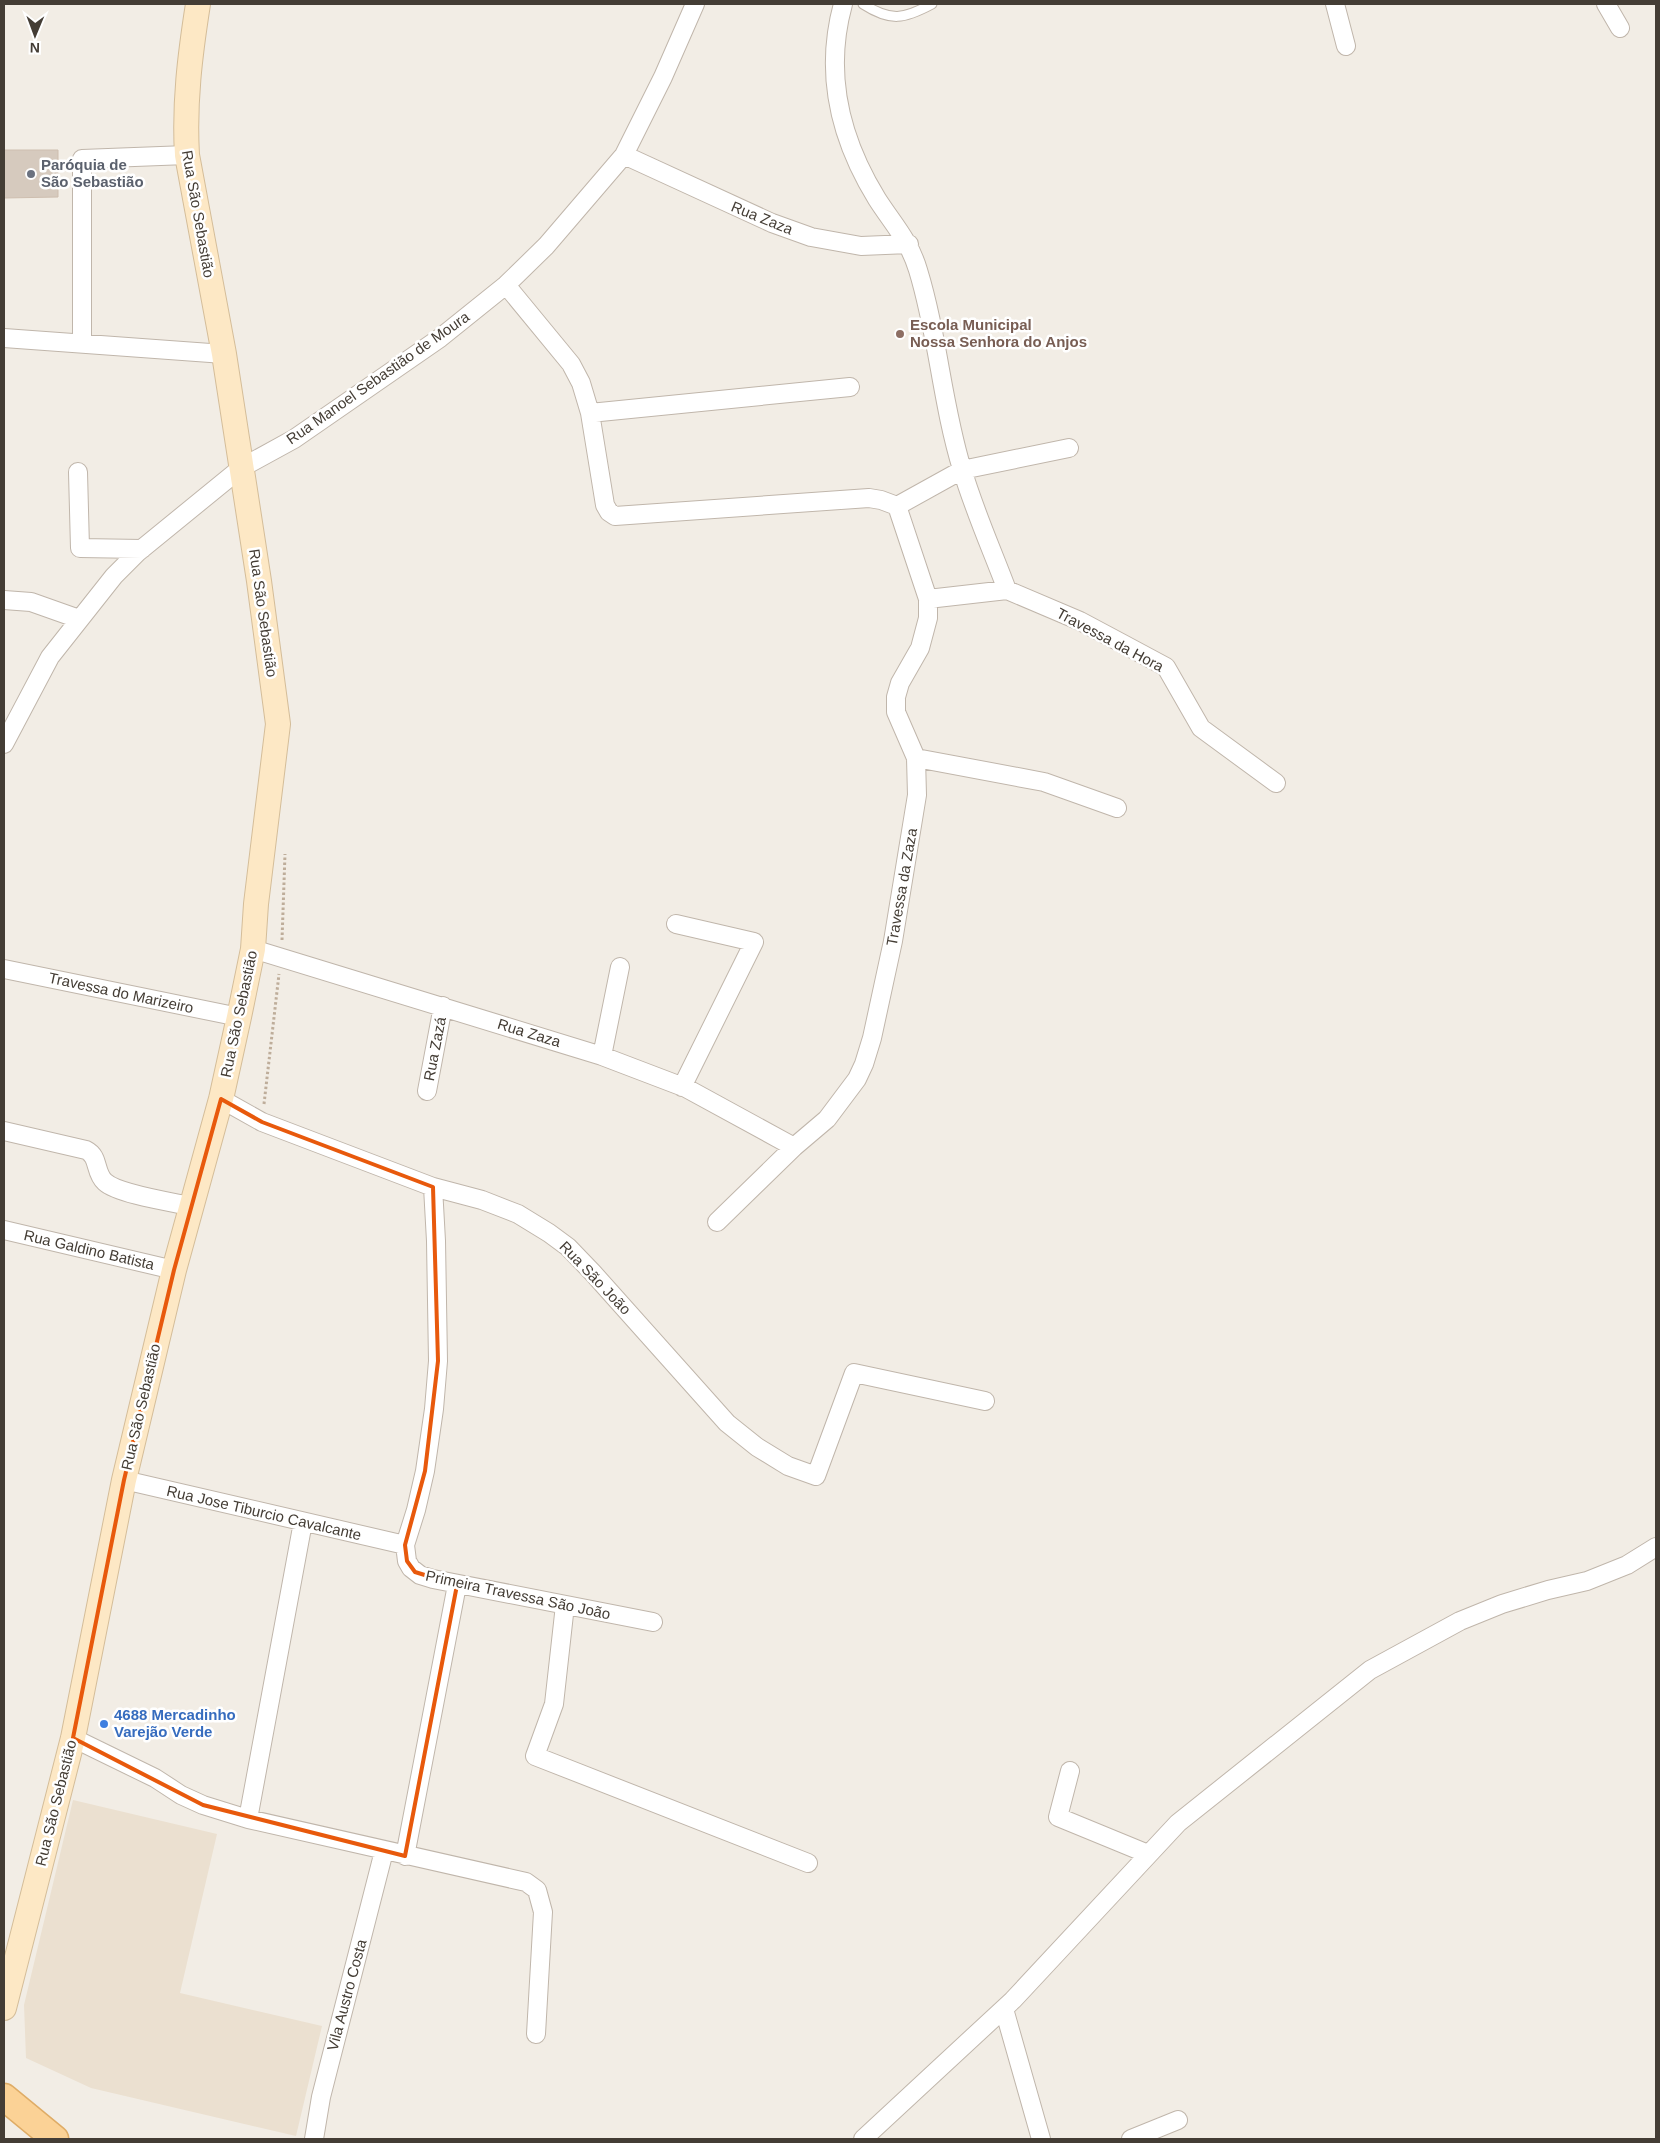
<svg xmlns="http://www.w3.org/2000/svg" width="1660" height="2143" font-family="Helvetica,sans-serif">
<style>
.education{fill:#ebe0d0}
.building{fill:#d6cabe;stroke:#cebeaf}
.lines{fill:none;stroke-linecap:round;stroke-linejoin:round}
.lane-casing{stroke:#c0b6ab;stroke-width:11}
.street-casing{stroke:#c0b6ab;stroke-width:20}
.secondary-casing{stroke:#d4bd99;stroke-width:26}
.primary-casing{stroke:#dfac66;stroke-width:29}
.path{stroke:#bead9a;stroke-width:3;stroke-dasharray:2.5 2.5;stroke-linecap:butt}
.lane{stroke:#fff;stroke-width:9}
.street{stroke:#fff;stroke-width:18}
.secondary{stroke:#fde8c5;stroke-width:24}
.primary{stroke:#fbd296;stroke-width:26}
.marked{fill:none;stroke:#e8590c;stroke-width:4;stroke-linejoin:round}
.worship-dot{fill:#6b7280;stroke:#fff;stroke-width:2}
.education-dot{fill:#8d6e63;stroke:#fff;stroke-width:2}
.shop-dot{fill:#3f7fe0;stroke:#fff;stroke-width:2}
.labels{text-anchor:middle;stroke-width:5;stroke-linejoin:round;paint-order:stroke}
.worship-label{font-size:15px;font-weight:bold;fill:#5b616d;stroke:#fff;text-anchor:start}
.street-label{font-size:15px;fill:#443d35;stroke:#fff}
.education-label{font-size:15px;font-weight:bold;fill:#785e54;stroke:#fff;text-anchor:start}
.shop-label{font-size:15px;font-weight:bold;fill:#366cbe;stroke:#fff;text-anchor:start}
</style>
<rect width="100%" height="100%" fill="#f2ede5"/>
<path class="education" d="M73 1800 217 1834 180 1993 322 2026 296 2136 91 2088 26 2058 24 2005Z"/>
<path class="building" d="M4 150H58V197L4 198Z"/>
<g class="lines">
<defs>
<path id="lane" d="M863 4C891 22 904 19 932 4"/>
<path id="street" d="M843 4C824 73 840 139 877 199 893 224 909 240 918 270 938 335 942 404 962 469 974 510 992 550 1007 590
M1335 4 1346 46
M1606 4 1620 28
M624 155 772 223 811 237 861 246 909 244
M506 285 571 364 581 383 590 413 605 505 609 512 615 516 869 498 881 500 897 506
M4 338 224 354
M82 344V159L187 155
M590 413 850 387
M78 472 80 548 142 549
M897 506 962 470 1069 448
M928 599 1007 590 1080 621 1125 645 1166 667 1201 728 1276 783
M4 600 31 602 79 619
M4 744 50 657 114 576 138 552 241 468 294 439 440 338 506 285 546 246 624 155 663 77 695 4
M916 758 1044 782 1117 808
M676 924 754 942 682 1087
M253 949 602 1056 686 1088 794 1147
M4 969 239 1017
M602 1056 620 967
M427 1091 443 1006
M221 1099 262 1122 433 1187 482 1200 518 1214 549 1233 568 1247 593 1273 727 1423 757 1447 788 1466 816 1476 854 1373 985 1401
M4 1131 86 1150C100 1157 94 1172 105 1182 118 1194 171 1202 190 1206
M433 1187 436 1241 438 1361 434 1409 425 1471 416 1510 405 1545 407 1561 411 1568 420 1575 433 1579 653 1622
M717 1222 794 1147 827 1119 857 1079 864 1064 872 1038 893 941 917 795 916 758 896 712V697L900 683 920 648 928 618V599L897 506
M4 1230 174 1270
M124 1480 405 1545
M565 1605 554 1704 535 1756 808 1863
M73 1738 155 1778 181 1795 203 1805 248 1819 526 1882 537 1890 543 1912 536 2034
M1070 1771 1058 1817 1148 1854
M248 1819 303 1522
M405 1856 457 1585
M1004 2009 1041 2139
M314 2139 321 2097 384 1851
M863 2139 1013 2000 1178 1823 1370 1670 1460 1621 1502 1604 1548 1590 1587 1581 1627 1565 1656 1547
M1131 2139 1178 2120"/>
<path id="secondary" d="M4 2008 73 1738 124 1480 174 1270 221 1099 239 1017 253 949 256 904 278 724 259 581 224 354 187 155C184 103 190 55 198 4"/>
<path id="primary" d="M4 2097 55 2139"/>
</defs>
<use href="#lane" class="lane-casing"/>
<use href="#street" class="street-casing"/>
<use href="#secondary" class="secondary-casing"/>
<use href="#primary" class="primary-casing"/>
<path class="path" d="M282 940 285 854
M264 1104 279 974"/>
<use href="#lane" class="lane"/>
<use href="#street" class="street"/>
<use href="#secondary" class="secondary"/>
<use href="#primary" class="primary"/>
</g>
<path class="marked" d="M221 1099 262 1122 433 1187 438 1361 425 1471 405 1545 407 1561 415 1572 457 1585 405 1856 203 1805 73 1738 124 1480 174 1270Z"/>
<circle class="worship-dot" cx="31" cy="174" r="5"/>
<circle class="education-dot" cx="900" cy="334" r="5"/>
<circle class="shop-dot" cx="104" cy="1724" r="5"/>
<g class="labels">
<g class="worship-label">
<text x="41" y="170">Paróquia de<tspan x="41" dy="17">São Sebastião</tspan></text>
</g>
<g class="street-label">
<text transform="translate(198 214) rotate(80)" y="5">Rua São Sebastião</text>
<text transform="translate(762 218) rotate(22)" y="5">Rua Zaza</text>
<text transform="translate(378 378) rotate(-35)" y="5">Rua Manoel Sebastião de Moura</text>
<text transform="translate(263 613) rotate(82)" y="5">Rua São Sebastião</text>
<text transform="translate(1110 640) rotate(28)" y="5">Travessa da Hora</text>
<text transform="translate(902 887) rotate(-80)" y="5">Travessa da Zaza</text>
<text transform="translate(121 993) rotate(12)" y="5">Travessa do Marizeiro</text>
<text transform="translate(239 1014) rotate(-78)" y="5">Rua São Sebastião</text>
<text transform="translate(529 1033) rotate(17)" y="5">Rua Zaza</text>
<text transform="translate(435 1049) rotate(-79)" y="5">Rua Zazá</text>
<text transform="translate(89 1250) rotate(13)" y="5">Rua Galdino Batista</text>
<text transform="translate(595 1278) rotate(46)" y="5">Rua São João</text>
<text transform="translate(141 1407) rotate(-77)" y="5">Rua São Sebastião</text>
<text transform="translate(264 1513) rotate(13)" y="5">Rua Jose Tiburcio Cavalcante</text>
<text transform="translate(518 1595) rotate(12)" y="5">Primeira Travessa São João</text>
<text transform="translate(56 1803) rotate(-76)" y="5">Rua São Sebastião</text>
<text transform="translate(347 1995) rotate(-75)" y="5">Vila Austro Costa</text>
</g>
<g class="education-label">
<text x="910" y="330">Escola Municipal<tspan x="910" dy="17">Nossa Senhora do Anjos</tspan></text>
</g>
<g class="shop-label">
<text x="114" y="1720">4688 Mercadinho<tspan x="114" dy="17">Varejão Verde</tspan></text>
</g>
</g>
<rect width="1660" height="2143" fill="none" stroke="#443d35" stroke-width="10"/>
<g transform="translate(35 35) rotate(181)" stroke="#ffffff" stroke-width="4" paint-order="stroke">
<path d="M0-4L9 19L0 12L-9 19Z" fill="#443d35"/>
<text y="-8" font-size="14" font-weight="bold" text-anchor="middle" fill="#443d35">N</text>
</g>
</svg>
